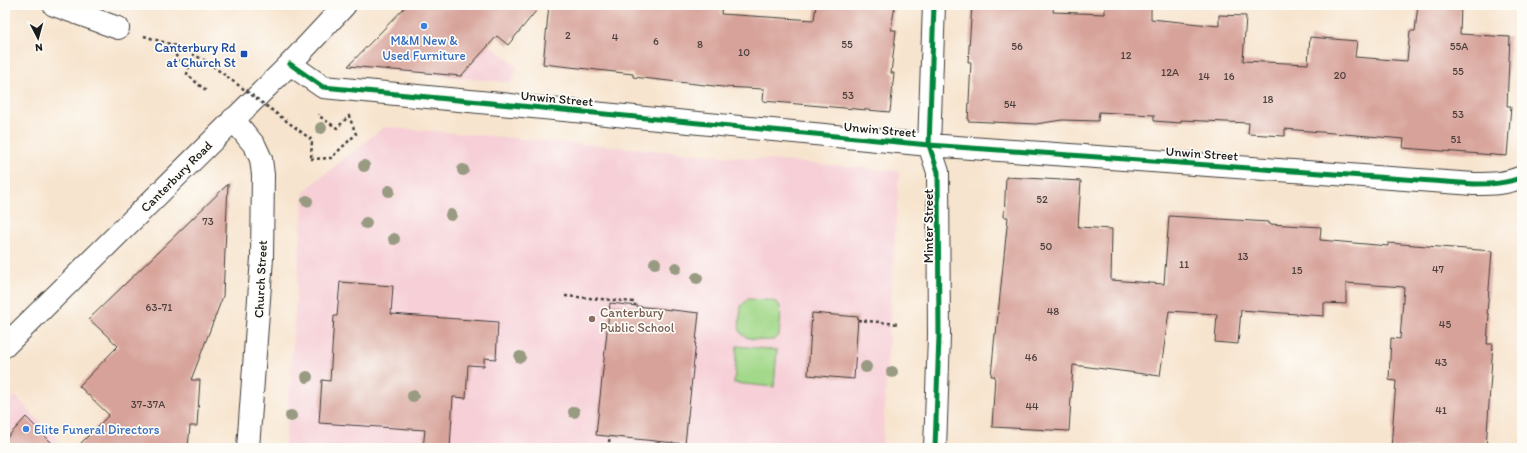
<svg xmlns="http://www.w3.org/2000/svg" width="1527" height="453" font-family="Itim,sans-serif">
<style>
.built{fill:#f6cfd7}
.green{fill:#a2d889;stroke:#5f7a52}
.building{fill:#d7a299}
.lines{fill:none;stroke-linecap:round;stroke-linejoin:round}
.street-casing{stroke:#3d3a37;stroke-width:24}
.highway-casing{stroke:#3d3a37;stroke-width:24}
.path{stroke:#3d3a37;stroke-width:2.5;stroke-dasharray:3 3;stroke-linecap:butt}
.street{stroke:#fff;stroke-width:22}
.highway{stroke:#fff;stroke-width:22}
.path-bridge{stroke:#3d3a37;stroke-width:2.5;stroke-dasharray:3 3;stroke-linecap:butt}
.cycleway-casing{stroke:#fdfcf7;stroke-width:8}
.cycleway{stroke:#00873e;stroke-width:5}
.tree{fill:#989a81}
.shop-dot{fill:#3f7fe0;stroke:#fdfcf7;stroke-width:1.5}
.transit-dot{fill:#1a4fb4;stroke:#fdfcf7;stroke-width:1.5}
.education-dot{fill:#8d6e63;stroke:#fdfcf7;stroke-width:1.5}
.labels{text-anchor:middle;stroke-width:3.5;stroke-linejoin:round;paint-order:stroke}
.number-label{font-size:11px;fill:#4b3e3b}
.shop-label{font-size:13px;fill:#366cbe;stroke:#fdfcf7}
.transit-label{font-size:13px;fill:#164399;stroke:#fdfcf7;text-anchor:end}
.street-label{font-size:13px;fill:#1c1c1c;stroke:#fdfcf7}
.education-label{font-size:13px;fill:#785e54;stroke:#fdfcf7;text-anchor:start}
</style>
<rect width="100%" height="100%" fill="#fdfcf7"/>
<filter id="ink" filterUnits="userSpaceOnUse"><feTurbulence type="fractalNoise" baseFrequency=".025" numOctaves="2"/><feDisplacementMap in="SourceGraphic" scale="8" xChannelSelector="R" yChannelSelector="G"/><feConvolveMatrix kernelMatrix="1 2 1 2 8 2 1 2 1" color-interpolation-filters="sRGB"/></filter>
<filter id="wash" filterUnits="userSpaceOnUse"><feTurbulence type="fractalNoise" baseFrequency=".012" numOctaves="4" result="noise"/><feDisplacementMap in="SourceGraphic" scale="16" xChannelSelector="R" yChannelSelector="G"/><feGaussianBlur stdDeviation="0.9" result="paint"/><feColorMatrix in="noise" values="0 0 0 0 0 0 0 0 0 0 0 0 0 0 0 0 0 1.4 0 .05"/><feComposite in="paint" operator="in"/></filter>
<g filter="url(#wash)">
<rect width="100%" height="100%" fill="#f7e4ce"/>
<path class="built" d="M409 5H439L517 66 511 83 356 67 353 60Z
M384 127 899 171 882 448H285L304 191Z
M15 396 66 448H5V406Z"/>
<path class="green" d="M748 299C785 301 782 299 779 335 777 338 775 340 772 340 764 341 743 340 740 331 738 325 741 313 741 306Z
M737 346 777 350 774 387 734 383Z"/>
<g id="blocks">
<path class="building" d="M407 5H541L508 45 497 36 461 76 348 66Z
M549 5H722L721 14 814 20 816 5H895L891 30H896L891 73H894L890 112 763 101 764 89 723 87 633 77V74L543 64Z
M972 5H1054L1053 12 1105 14V5H1151V19L1219 26V15L1246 16 1243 61 1308 64 1310 37 1357 41 1355 57 1407 61 1410 31H1415L1418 5H1461L1460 34 1510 37 1507 106H1511L1507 156 1403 148 1404 139 1285 129V136L1248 134 1249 123 1181 120V123L1154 121V115L1099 112 1098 121 1062 120 1036 124 968 121 971 62H968Z
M1006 177 1081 181 1078 227 1112 229 1111 280 1164 284 1169 216 1269 222V224L1321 227 1320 240 1388 246V243L1492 251 1487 314H1489L1487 344H1493L1486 448H1391L1396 381 1389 380 1391 338 1400 339 1404 287 1346 283V304L1324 303V316L1241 310 1238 344 1215 342 1217 314 1169 311 1160 376 1073 365 1069 431 992 427 995 376H991L995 334H996L1008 217H1004Z
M228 184 223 296 191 380H200L197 426H190L188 448H76L109 415 79 386 118 346 89 319Z
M340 282 393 286 391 314 498 322 496 359 484 358V366L468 365 466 398 453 397 450 448H423L425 430 319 423 322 380 330 381 334 316H337Z
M610 303 699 313 685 444 596 435Z
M812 313 858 317 854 379 808 375Z
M26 417 57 448H5V440Z"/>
</g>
</g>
<g filter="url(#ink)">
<use href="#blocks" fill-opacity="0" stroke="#3d3a37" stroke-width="1"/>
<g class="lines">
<defs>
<path id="street" d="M54 5 118 28
M934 5 929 145 938 172 939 336 935 448
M290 64 323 87 929 145 1474 184C1491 184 1506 184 1522 177
M233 119 255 146 261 159 263 175 262 258 248 448"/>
<path id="highway" d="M5 346 290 64 345 5"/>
</defs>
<use href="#street" class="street-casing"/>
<use href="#highway" class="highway-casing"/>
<path class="path" d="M144 36 176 46C174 60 179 60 189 67L187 74 207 92
M311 159 331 158 356 134 349 116 337 128 319 116V114
M565 296 635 302V306
M858 320 899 324
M608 448 610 436"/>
<use href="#street" class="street"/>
<use href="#highway" class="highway"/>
<path class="path-bridge" d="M176 46 206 61 312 140 311 159"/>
<defs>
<path id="cycleway" d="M934 5 929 145 938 172 939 336 935 448
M290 64 323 87 929 145 1474 184C1491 184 1506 184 1522 177"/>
</defs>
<use href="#cycleway" class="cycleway-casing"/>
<use href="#cycleway" class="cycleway"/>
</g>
<g class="tree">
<circle cx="321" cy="128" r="6"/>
<circle cx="364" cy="166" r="6"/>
<circle cx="463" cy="170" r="6"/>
<circle cx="389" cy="191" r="6"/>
<circle cx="307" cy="201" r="6"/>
<circle cx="451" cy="215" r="6"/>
<circle cx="366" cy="223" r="6"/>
<circle cx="394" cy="239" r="6"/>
<circle cx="655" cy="263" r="6"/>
<circle cx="676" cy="268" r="6"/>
<circle cx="697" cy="278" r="6"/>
<circle cx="520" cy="357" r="6"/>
<circle cx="866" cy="367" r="6"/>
<circle cx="892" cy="372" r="6"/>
<circle cx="307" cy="377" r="6"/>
<circle cx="413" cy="396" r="6"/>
<circle cx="574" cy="412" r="6"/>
<circle cx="291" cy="416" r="6"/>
</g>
</g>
<g class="shop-dot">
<circle cx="424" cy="26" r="4"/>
<circle cx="26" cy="429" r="4"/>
</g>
<rect class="transit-dot" x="240" y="50" width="8" height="8" rx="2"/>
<circle class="education-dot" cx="592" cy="319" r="4"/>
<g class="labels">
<g class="number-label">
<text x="568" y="39">2</text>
<text x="615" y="41">4</text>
<text x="656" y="45">6</text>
<text x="700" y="48">8</text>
<text x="847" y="48">55</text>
<text x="1017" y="50">56</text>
<text x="1459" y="50">55A</text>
<text x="744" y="56">10</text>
<text x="1126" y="59">12</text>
<text x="1458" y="75">55</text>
<text x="1170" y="76">12A</text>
<text x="1340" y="79">20</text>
<text x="1204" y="80">14</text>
<text x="1229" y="80">16</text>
<text x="848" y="99">53</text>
<text x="1268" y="103">18</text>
<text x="1010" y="108">54</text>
<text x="1458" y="118">53</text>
<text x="1456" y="143">51</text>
<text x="1042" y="203">52</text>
<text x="208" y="225">73</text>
<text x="1046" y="250">50</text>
<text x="1243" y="260">13</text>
<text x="1184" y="268">11</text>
<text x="1438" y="273">47</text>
<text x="1297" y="274">15</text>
<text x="159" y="311">63-71</text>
<text x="1053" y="315">48</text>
<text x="1445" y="328">45</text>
<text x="1031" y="361">46</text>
<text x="1441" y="366">43</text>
<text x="148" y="408">37-37A</text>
<text x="1032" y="410">44</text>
<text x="1441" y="414">41</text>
</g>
<g class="shop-label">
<text x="424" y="45">M&amp;M New &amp;<tspan x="424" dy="15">Used Furniture</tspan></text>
<text x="34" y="434" text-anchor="start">Elite Funeral Directors</text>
</g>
<g class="transit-label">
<text x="236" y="52">Canterbury Rd<tspan x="236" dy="15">at Church St</tspan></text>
</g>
<g class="street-label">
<text transform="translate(557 98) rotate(5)" y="5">Unwin Street</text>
<text transform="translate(880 129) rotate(5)" y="5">Unwin Street</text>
<text transform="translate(1202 153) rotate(4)" y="5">Unwin Street</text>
<text transform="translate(176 176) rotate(-45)" y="5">Canterbury Road</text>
<text transform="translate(928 226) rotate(-90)" y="5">Minter Street</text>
<text transform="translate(260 279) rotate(-87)" y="5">Church Street</text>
</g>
<g class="education-label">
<text x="600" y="317">Canterbury<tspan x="600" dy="15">Public School</tspan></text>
</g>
</g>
<rect width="1527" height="453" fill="none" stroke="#fdfcf7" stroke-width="20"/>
<g transform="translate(38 38) rotate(174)" stroke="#fdfcf7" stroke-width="3" paint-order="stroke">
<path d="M0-3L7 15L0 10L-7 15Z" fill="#1c1c1c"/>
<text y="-6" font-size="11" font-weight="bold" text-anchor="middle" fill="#1c1c1c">N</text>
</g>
</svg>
